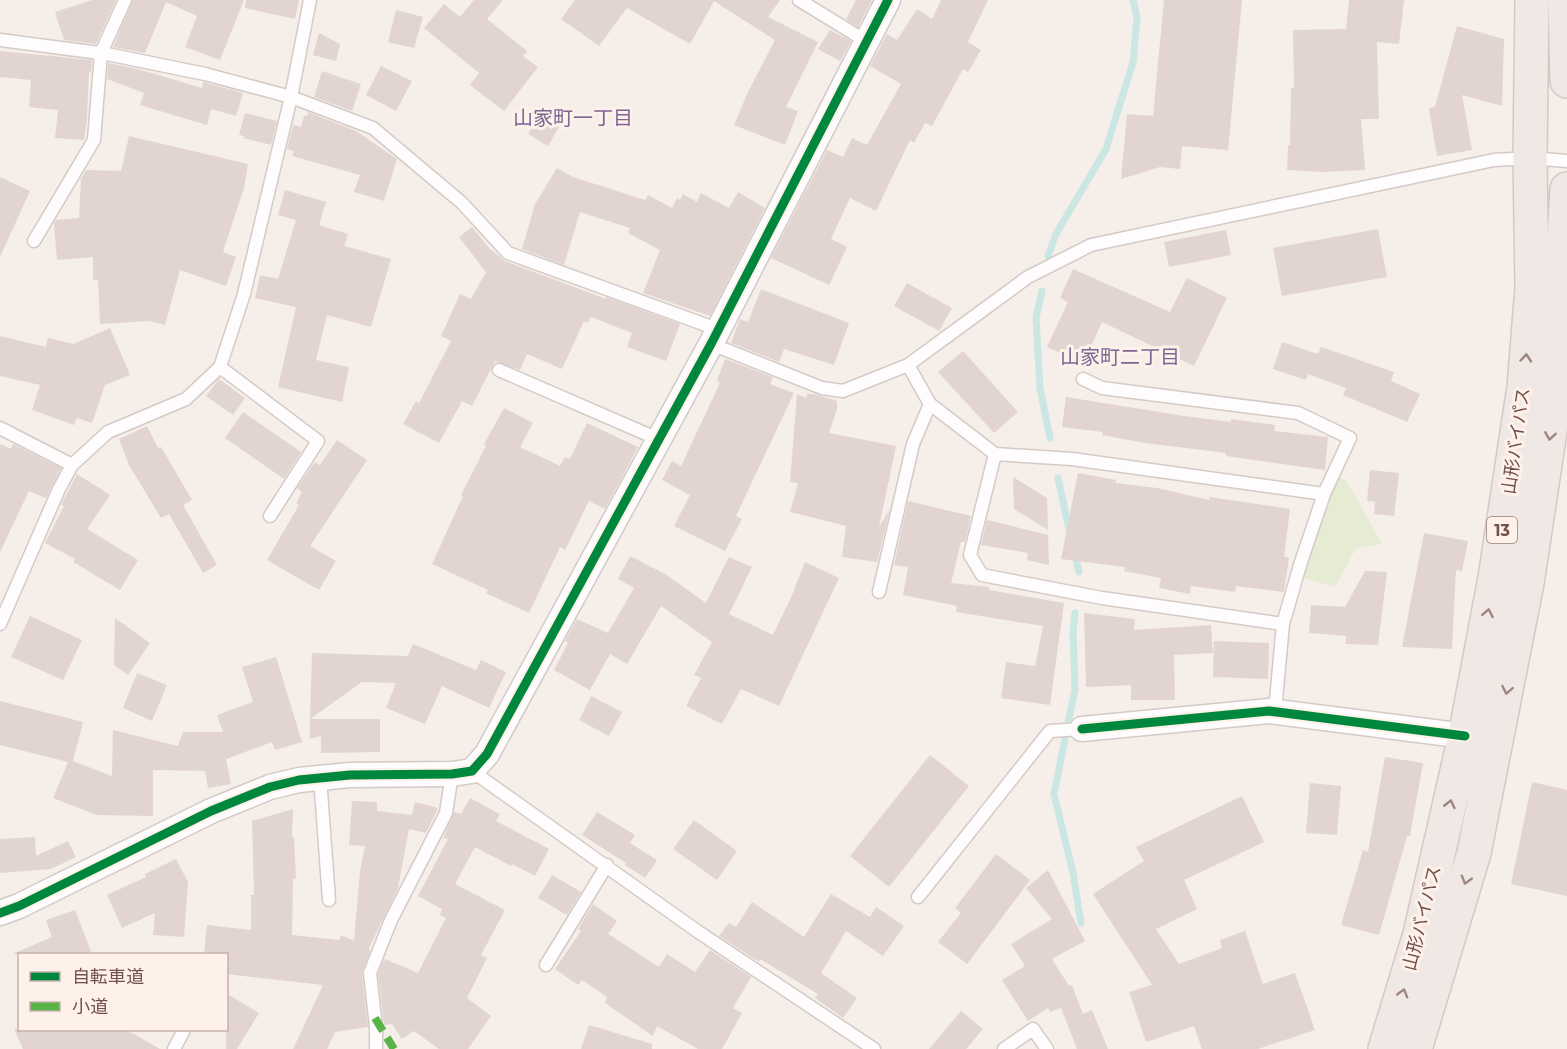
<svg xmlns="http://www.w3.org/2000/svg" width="1567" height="1049" font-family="Montserrat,'Noto Sans JP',sans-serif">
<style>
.green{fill:#e6ebd4}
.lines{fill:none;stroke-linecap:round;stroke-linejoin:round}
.stream{stroke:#cbe7e3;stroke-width:7}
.building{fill:#e2d5d1}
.service-casing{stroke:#d4cac6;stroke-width:15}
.minor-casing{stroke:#d4cac6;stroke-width:27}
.trunk-casing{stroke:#d4c8c5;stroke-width:36}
.service{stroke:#fefcfc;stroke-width:12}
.minor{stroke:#fefcfc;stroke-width:24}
.trunk{stroke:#f0e8e4;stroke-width:33}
.quiet{stroke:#59b447;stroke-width:8;stroke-dasharray:15 8;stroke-linecap:butt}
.cycleway-casing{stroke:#fef1e9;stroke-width:13}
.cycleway{stroke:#00873e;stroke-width:9}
.oneway{stroke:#9e8580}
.labels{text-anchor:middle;stroke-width:6;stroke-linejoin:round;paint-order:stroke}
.shield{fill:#fef1e9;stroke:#9c807a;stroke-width:1.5}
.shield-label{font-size:16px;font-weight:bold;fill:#72504a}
.street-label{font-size:18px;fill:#72504a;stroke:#fef1e9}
.neighbourhood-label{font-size:20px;fill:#7b6695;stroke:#fef1e9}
</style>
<rect width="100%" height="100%" fill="#f5eee9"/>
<path class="green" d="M1333 476 1346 480 1382 544 1356 548 1335 587 1297 576Z"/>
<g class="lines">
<path class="stream" d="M1048 256 1056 234 1106 149 1133 62 1137 18 1133 0
M1042 291 1036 318 1040 388 1050 438
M1058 478 1070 534
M1075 554 1079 572
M1075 613 1073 631 1075 689 1054 794 1073 873 1081 923"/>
</g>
<path class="building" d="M92 0H116L96 44 64 40 55 12Z
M133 0H244L220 60 185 47 197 16 166 2 145 53 113 47Z
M246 0H299L295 19 245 8Z
M474 0H503L487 19 527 51 523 56 538 67 504 111 470 85 479 73 424 28 444 4 460 17Z
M575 0H780L768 17 818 42 786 107 798 111 785 145 734 125 748 92 775 40 714 1 690 44 627 8 599 46 561 19Z
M856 0H872L858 27 846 19Z
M941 0H988L968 42 981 50 968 72 963 69 932 126 925 123 914 143 910 140 876 211 850 198 831 239 847 247 829 285 771 258 827 150 843 157 852 138 867 145 901 84 870 66 887 34 897 40 917 9 932 19Z
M1164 0H1242L1228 150 1182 146 1180 169 1160 167 1121 179 1127 114 1153 116Z
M1349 0H1404L1399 44 1377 42 1379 119H1361L1365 170 1322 172 1287 170 1288 145H1290L1291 88H1294L1293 30 1346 29Z
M396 10 423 17 414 48 388 42Z
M1457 26 1504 39 1502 106 1462 95 1472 150 1437 156 1429 108 1435 107Z
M830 30 851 41 840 61 818 49Z
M319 33 340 44 336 61 313 55Z
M0 51 92 60 91 73 89 72 87 118 84 140 55 138 58 110 29 107 31 80 0 77Z
M108 63 138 69 202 88 203 82 243 93 236 116 211 109 207 125 140 105 144 93 107 79Z
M381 66 412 81 396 111 366 95Z
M322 71 361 84 352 111 314 97Z
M308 112 356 131 397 159 384 201 354 192 360 175 292 156 294 151 287 149 293 125 301 127 304 116H307Z
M245 113 277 121 271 145 243 138 244 136 239 135Z
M539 115 559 127 548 146 528 134Z
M129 136 248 164 244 188 223 252 236 257 226 286 180 270 165 325 149 321 100 324 98 280H93V257L57 260 54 224 56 220 79 218 81 179 86 170 121 171Z
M557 168 573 177 645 200 648 195 672 208 677 198 680 200 683 194 697 202 701 193 729 208 738 192 765 208 710 316 643 293 660 250 628 233 630 228 580 212 564 265 522 249 535 204Z
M0 177 30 191 0 257Z
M285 190 326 202 319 225 348 234 344 246 391 259 371 327 327 315 316 360 349 367 342 402 278 387 296 307 255 298 260 275 278 279 296 220 278 215Z
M472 227 489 248 505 261 606 299V297L680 324 666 361 627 347 632 333 591 317 588 323 584 321 562 369 527 354 520 370 495 361 472 406 462 401 439 443 403 424 416 401 419 403 451 341 441 336 460 294 471 299 486 272 459 237Z
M1378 229 1387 277 1282 296 1273 248Z
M1226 230 1231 255 1169 267 1164 242Z
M1073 269 1170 312 1187 278 1227 298 1194 366 1102 322 1083 364 1047 347 1068 302 1060 298Z
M907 283 952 308 939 331 894 306Z
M761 289 849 323 834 365 784 349 779 362 731 343 740 319 748 322Z
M110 328 130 375 105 385 92 423 77 418 74 425 32 410 40 385 0 376V336L46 347 48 338 74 344Z
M1282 342 1318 354 1321 347 1394 372 1391 381 1420 394 1407 422 1343 395 1346 388 1308 374 1306 380 1273 369Z
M963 351 1018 412 994 433 938 372Z
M725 359 773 377 770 384 794 393 736 516 742 519 725 551 674 526 690 495 662 480 672 461 681 466 720 383 717 381Z
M219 379 245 398 233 415 206 396Z
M797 394 806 398 807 394H814L837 401V409L829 433 896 446 879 527 890 509 877 562 842 557 846 526 790 512 798 483 790 482Z
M1066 397 1184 416 1231 422V419L1275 425 1274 431 1328 437 1325 470 1226 456V453L1145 443 1102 435 1103 432 1062 427Z
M504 408 533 423 520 447 560 466 565 457 570 459 587 423 638 447 605 509 589 501 565 550 560 547 529 613 486 593 488 590 432 564 463 496 461 495 486 446 484 444Z
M243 412 301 452 284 479 225 438Z
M147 426 158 448 161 447 192 500 183 505 217 565 203 573 169 514 161 518 129 465 119 439Z
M337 440 367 460 310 546 336 561 319 590 267 560 299 505 296 503 302 492 297 488 315 462 320 465Z
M0 444 11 449 13 444 61 468 46 498 29 491 0 552Z
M1370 470 1399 473 1394 516 1374 514 1375 502 1367 501Z
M1078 473 1116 480 1115 483 1157 488 1209 500 1210 497 1290 509 1284 557H1289L1284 592 1236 586 1235 592 1191 586 1190 594 1159 588 1161 578 1124 571 1125 567 1061 559Z
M77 474 110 495 87 529 138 560 120 590 73 562 75 559 45 543 64 506 61 505Z
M1013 477 1047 498 1048 530 1014 509Z
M908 501 971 516 965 542H961L951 583 989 587V590L1064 603 1050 705 1001 698 1006 662 1035 666 1043 626 956 612 957 606 903 595 908 567 894 565Z
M987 520 1048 535 1049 565 1027 560 1028 553 981 545Z
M1424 533 1468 541 1462 571 1456 570 1452 649 1402 647Z
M630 556 665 574 706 603 729 557 752 567 729 614 773 635 795 589H794L805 562 839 578 779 706 741 689 722 724 686 706 701 678 694 675 712 642 661 606 627 664 610 654 590 690 554 670 568 643 565 641 577 619 608 633 634 588 618 579Z
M1365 571 1387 572 1378 645 1346 644V636L1309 633 1311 605 1345 607Z
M1084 613 1135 619 1134 630 1211 625 1213 653 1174 655 1175 700H1131V685L1086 687Z
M30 616 82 640 63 680 11 657Z
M115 618 150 643 128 675 114 665Z
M1214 641 1269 643 1268 679 1213 677Z
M413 644 476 670 481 660 506 672 489 708 442 686 425 724 386 708 396 683 362 682 310 719 312 653 408 656Z
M276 657 302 742 275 750 272 742 226 759 231 784 208 788 205 771 153 770V816L97 815 53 798 68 762 0 745V701L83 722 73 761 112 776 113 730 178 746 183 732H223L217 715 253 702 242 667Z
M137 673 167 685 152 721 123 708Z
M591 696 622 712 609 736 579 720Z
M310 719H380V752L321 753V736L310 739Z
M930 755 969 786 889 887 850 856Z
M1385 757 1423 763 1410 836H1407L1379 935 1341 925 1363 850 1368 852Z
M1532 782 1567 790V896L1511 884Z
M1310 783 1341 786 1337 835 1306 833Z
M1242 796 1264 842 1184 880 1197 909 1156 929 1179 964 1222 948 1220 940 1245 931 1263 984 1295 973 1315 1030 1258 1049H1202L1194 1026 1146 1042 1129 992 1152 985 1093 894 1144 861 1136 847Z
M470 798 500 814 496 821 549 849 535 876 512 864 511 866 475 847 455 884 505 910 481 955 487 958 467 998 491 1016 468 1049H439L414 1031 402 1039 392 1024 384 1025 378 974 384 959V962L385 959 418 973 446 918 440 915 442 909 418 896 448 839 443 838 454 812 461 814Z
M352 801 377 802V811L412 815 415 802 438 808 426 833 409 829 398 888 369 948 370 952 362 973 368 1027 335 1032 327 1049H293L323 985 226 974V954H204L207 925 251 930V895H254L252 821 293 809 292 837H294L296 878 293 879 292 935 339 940 341 935 354 941 360 871 365 846 349 845Z
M597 812 635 835 630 843 657 860 645 878 625 865 626 863 582 835Z
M694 820 737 851 717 880 673 849Z
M35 837 36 856 68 841 76 857 51 869 0 873V839Z
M996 854 1030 880 967 964 938 942 961 913 955 908Z
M176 859 188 882 184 937 153 935 155 913 122 928 107 895 146 877 145 874Z
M1048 870 1085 941 1052 959 1069 986 1072 985 1083 1014 1092 1010 1108 1049H1077L1061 1008 1050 1012 1048 1008 1028 1021 1002 980 1025 966 1011 944 1052 919 1026 888Z
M552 875 581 892 567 915 538 898Z
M831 894 870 917 876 907 904 926 883 956 846 931 821 973 857 998 843 1018 815 998 818 994 760 959 759 962 719 936 729 923 736 927 752 902 804 937Z
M593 904 617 921 608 934 659 967 667 954 695 972 710 950 751 977 733 1008 742 1013 722 1049H698L657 1026 653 1036 605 1003 607 997 582 980 578 985 555 969 581 931 578 929Z
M75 910 92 954H12L52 937 46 920Z
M226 993 259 1013 237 1049H226Z
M961 1011 983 1029 966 1049H929Z
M589 1025 652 1044V1049H581Z
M14 1029H125L160 1049H23Z"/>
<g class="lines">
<defs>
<path id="service" d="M799 0 866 41
M0 40 107 54 205 74 291 97 373 128 462 203 508 253 717 329
M34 241 94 140 101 53 125 0
M711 344 822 388 843 391 908 365 1028 277 1091 245 1494 160 1530 158 1567 161
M908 365 930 404 995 454 1072 459 1324 494
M220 367 318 441 270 516
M499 370 658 439
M1083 379 1102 388 1298 413 1350 438 1324 494 1300 565 1283 624 1275 711
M0 428 72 465
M995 454 970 555 982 575 1102 598 1283 624
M879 592 913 444 930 404
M0 624 59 489 72 465 108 432 186 399 220 367 244 294 291 97 310 0
M472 771 697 931 874 1049
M320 777 329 900
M918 897 1050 731 1082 729
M546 965 607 865
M174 1049 184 1030
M376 1049V1027L370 973 391 920 446 813 452 774
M1004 1049 1033 1029 1047 1049"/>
<path id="minor" d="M1082 729 1269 711 1465 736
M0 913 19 906 211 811 270 787 299 780 350 775 452 774 472 771 487 754 711 344 888 0"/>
<path id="trunk" d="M1565 0 1567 81
M1385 1049 1420 934 1465 736 1495 578 1524 387 1532 288 1530 158 1532 0
M1415 1049 1474 853 1527 583 1554 405 1567 189"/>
</defs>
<use href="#service" class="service-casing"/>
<use href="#minor" class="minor-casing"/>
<use href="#trunk" class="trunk-casing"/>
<use href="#service" class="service"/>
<use href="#minor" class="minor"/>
<use href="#trunk" class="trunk"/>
<path class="quiet" d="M375 1018 394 1049"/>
<defs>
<path id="cycleway" d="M1082 729 1269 711 1465 736
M0 913 19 906 211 811 270 787 299 780 350 775 452 774 472 771 487 754 711 344 888 0"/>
</defs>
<use href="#cycleway" class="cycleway-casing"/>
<use href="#cycleway" class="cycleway"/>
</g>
<defs><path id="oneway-chevron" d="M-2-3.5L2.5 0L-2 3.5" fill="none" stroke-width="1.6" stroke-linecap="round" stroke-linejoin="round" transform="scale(1.5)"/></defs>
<g class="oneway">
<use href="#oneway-chevron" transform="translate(1526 358) rotate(-85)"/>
<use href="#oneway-chevron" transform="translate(1550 436) rotate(99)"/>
<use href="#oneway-chevron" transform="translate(1488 613) rotate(-79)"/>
<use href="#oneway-chevron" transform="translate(1507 690) rotate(101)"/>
<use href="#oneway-chevron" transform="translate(1450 804) rotate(-77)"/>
<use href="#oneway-chevron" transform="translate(1466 880) rotate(106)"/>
<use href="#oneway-chevron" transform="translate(1403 993) rotate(-74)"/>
</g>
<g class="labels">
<rect class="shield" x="1487" y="517" width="30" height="26" rx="4.5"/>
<g class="shield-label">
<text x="1502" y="536">13</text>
</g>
<g class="street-label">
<text transform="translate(1516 441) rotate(-82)" y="6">山形バイパス</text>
<text transform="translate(1422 918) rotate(-76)" y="6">山形バイパス</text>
</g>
<g class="neighbourhood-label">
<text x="573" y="125">山家町一丁目</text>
<text x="1120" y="364">山家町二丁目</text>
</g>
</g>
<rect x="18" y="953" width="210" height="78" fill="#fef1e9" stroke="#c6b1a9" stroke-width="1.5"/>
<rect x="30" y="972" width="30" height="9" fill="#00873e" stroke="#c6b1a9" stroke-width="1.5"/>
<text x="72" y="983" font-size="18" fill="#72504a">自転車道</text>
<rect x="30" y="1002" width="30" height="9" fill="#59b447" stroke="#c6b1a9" stroke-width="1.5"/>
<text x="72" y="1013" font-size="18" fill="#72504a">小道</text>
</svg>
